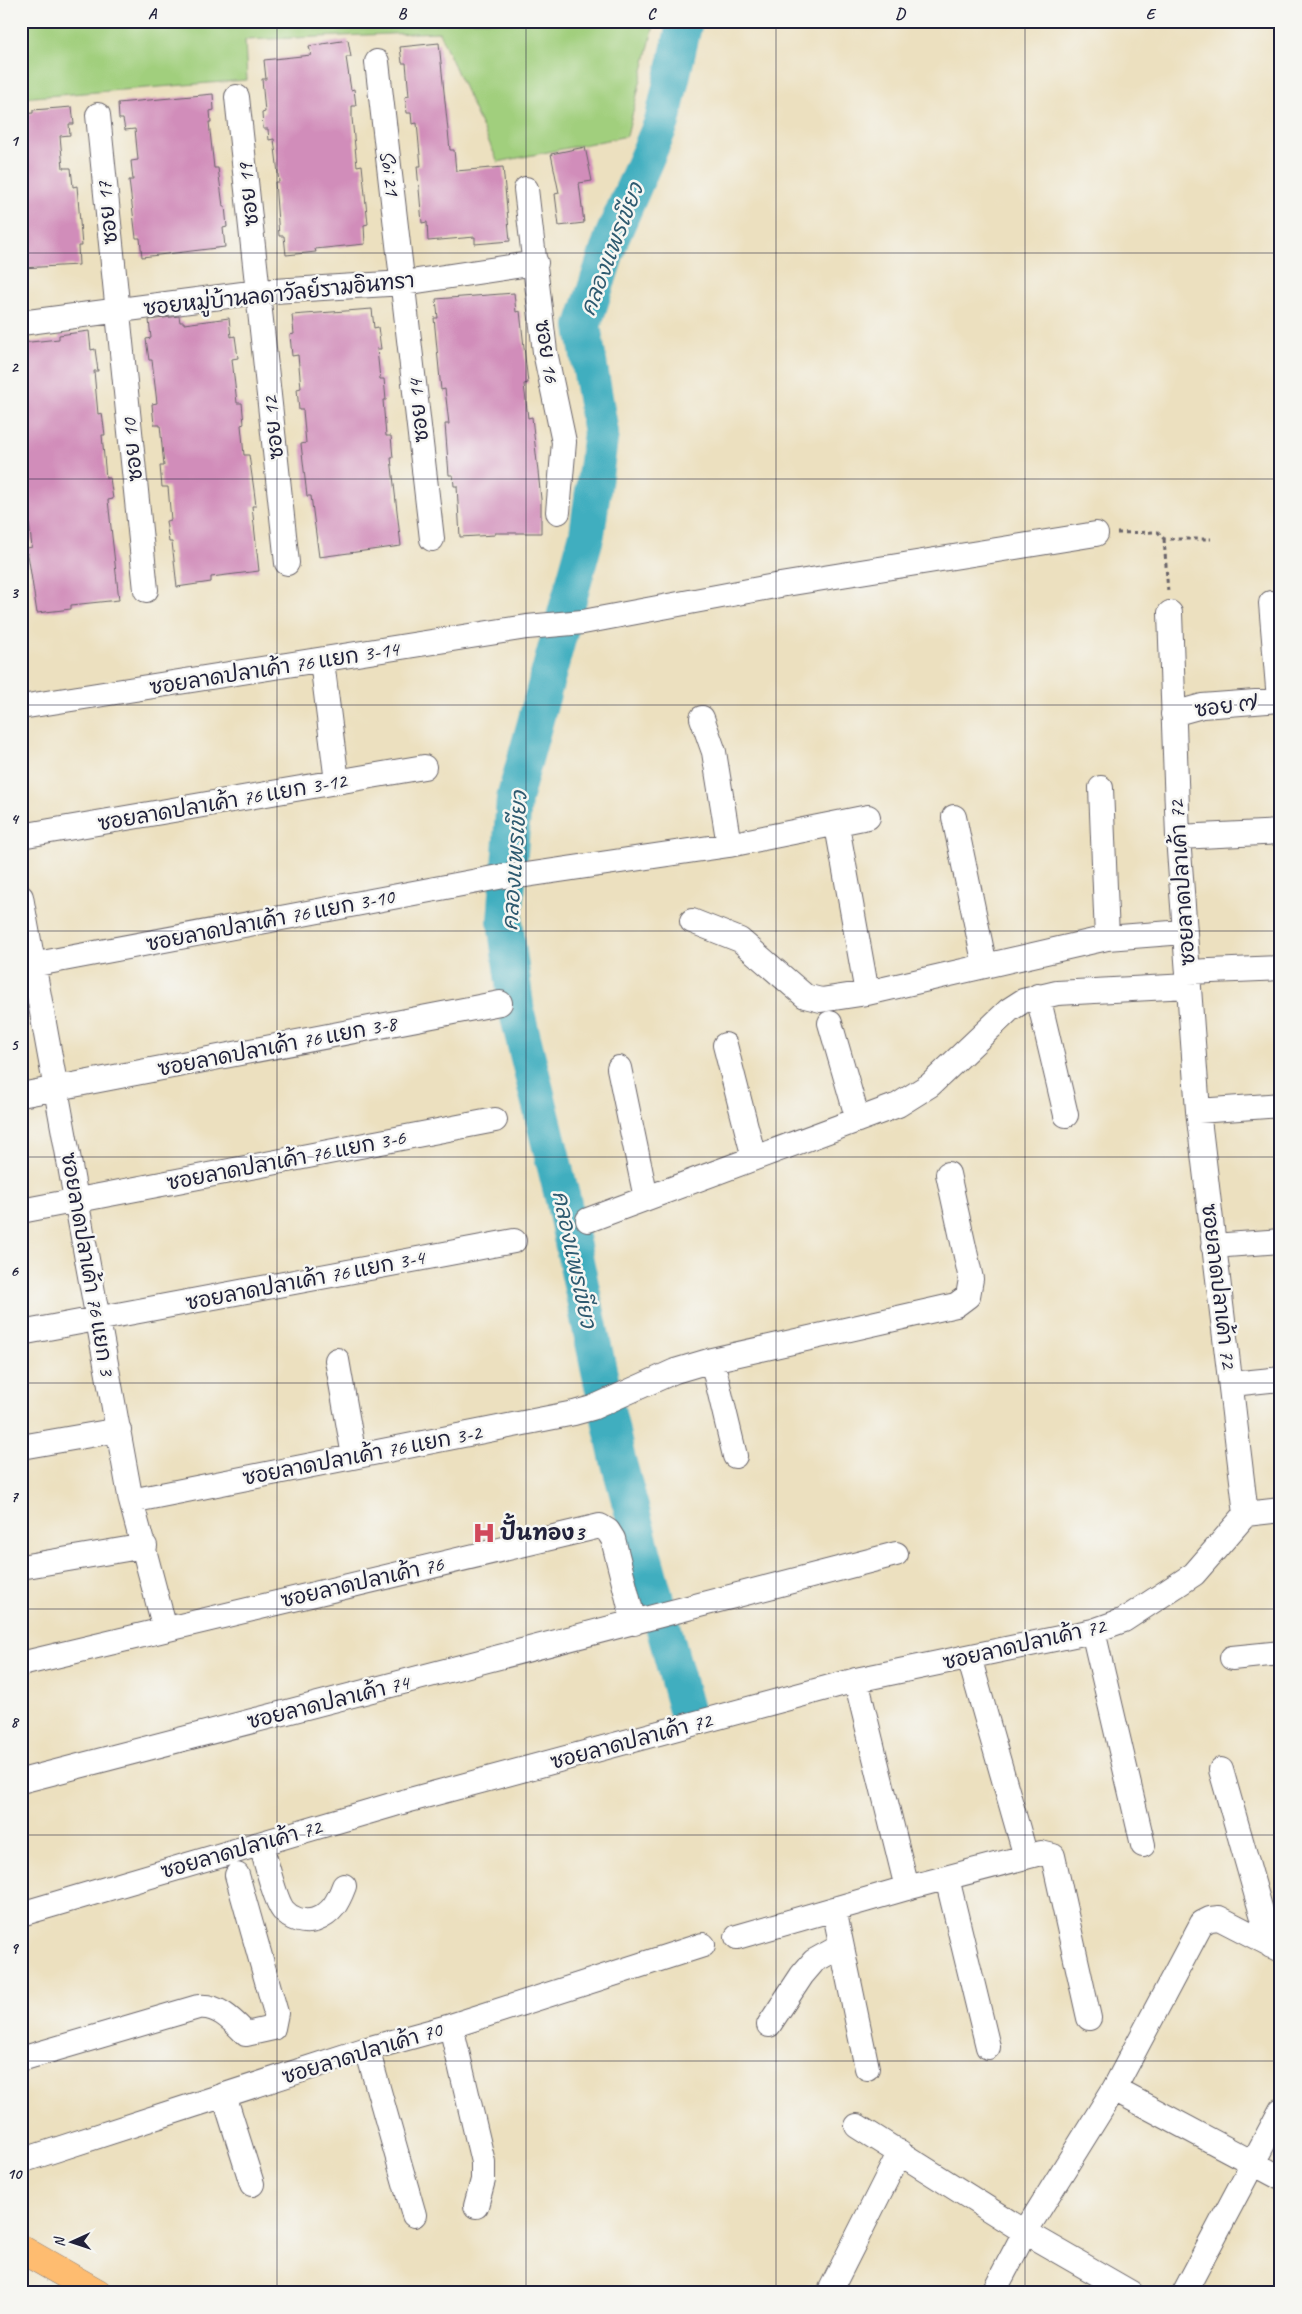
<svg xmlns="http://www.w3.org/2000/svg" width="1302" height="2314" font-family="Caveat,'Playpen Sans Thai',sans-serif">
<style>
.green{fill:#a1cf7d;stroke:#62785c}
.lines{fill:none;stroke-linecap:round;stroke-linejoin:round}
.river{stroke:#41aebf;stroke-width:36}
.building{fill:#d18dba}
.minor-casing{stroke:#696469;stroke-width:26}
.major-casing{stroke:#696469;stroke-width:29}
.path{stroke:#696469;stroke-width:3;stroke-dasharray:4 4;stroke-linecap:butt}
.minor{stroke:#fff;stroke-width:24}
.major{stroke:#febc70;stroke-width:28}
.grid{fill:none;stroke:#22223b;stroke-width:1;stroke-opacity:0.55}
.labels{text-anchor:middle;stroke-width:5;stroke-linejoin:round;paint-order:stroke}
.street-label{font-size:21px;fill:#22223b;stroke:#f6f6f2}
.poi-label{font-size:21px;font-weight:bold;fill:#22223b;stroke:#f6f6f2;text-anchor:start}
.water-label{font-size:22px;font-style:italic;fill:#2e5a70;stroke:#f6f6f2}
.neatline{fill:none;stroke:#22223b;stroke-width:2}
.grid-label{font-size:16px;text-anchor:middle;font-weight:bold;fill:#22223b}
</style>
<rect width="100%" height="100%" fill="#f6f6f2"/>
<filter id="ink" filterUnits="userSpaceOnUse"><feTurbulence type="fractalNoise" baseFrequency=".02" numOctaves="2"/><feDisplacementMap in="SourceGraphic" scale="10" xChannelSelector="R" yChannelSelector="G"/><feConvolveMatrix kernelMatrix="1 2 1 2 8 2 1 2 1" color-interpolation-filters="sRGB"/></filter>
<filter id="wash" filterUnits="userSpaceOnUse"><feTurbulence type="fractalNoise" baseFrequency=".0096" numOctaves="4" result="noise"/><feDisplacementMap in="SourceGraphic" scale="20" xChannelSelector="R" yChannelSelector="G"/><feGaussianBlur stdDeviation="1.12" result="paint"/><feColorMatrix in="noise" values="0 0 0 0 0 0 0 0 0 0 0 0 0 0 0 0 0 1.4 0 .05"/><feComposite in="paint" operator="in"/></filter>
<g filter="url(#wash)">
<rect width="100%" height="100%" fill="#ece0bf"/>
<path class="green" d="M21 21H655L627 136 498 162 439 32 245 40 247 80 21 98Z"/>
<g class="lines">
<path class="river" d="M685 21 662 122 612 237 583 326 601 433 587 534 514 799 505 921 517 1013 564 1204 617 1456 686 1710"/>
</g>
<g id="blocks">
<path class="building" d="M348 40 351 57H346L351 90 354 89 356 106H352V118L357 166 362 165 368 224 364 225 365 244 315 249 316 252 286 255 284 236H279L275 182H279L274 139 269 140 268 129H263L262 113 265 112 262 79H266L264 60 311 55 309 46Z
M439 43 450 150H454L456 171 503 167 510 241 475 244V237L428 241 427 222 422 223 417 166H421L417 123 412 124 411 113H407L405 97 409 96 406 63H402L400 47Z
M213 94 214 110 210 111 211 122H209L214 168H218L223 206H225L227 227 223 228 225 247 142 257 140 238H136L129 180H133L131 161 138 160 135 129 125 130 123 119H119L118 103Z
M72 107 74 124H69L70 135 60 136 63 168H71L73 187 77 186 82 246H78L79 265 21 268V114L33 113V110Z
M585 147 592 181 579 183 584 223 559 226 555 194 559 193 551 154Z
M514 293 516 312 520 311 528 383 524 384 528 418 532 417 541 499V533H495V535L460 537 457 486H454L453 475H449L445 424H449L445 389 441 390 434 318H438L436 299Z
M372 309 374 328 378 327 381 349H377L380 379H384L386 400H383L386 436H391L393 458H391L401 546 319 557 311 496H307L301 444 306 443 303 410H299L297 389 301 388 298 355 292 356 290 335 294 334 292 315Z
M179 316 180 322H184V324L229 318 231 337 235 336 238 358 232 359 237 403H242L244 424 241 425 244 455H249L254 490 256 506H252L259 571 211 577V582L177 587 172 542H169L166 521 171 520 168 487H162L160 466H164L160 425H154L152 404 157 403 152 360H149L146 339 151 338 149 320Z
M89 331 91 350 95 349 98 371H94L98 414 102 413 105 435H102L106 478H110L113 499 108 500 119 600 71 605V609L37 613 27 548 32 547 28 514 23 515 21 501V493H25L21 458V343L59 339V335Z"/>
</g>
</g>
<g filter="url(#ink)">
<use href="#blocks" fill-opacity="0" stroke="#696469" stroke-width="1"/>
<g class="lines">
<defs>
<path id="minor" d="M377 62 432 539
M237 97 287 563
M98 115 146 590
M526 189 545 352 564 442 558 512
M21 323 258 292 404 283 536 263
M1271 603 1279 700
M322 661 337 782
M21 707 527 627 583 622 780 585 1096 534
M1173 714 1202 706 1281 700
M702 718 714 752 729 845
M1101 788 1107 938
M954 817 985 966
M21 836 424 767
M839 837 867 993
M1178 837 1281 832
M21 897 131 1501 165 1629
M692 921 740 940 805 996 821 1000 867 993 1107 938 1184 932
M21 967 504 876 526 875 729 845 868 817
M1188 972 1281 968
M1038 996 1066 1115
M830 1023 858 1120
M725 1045 754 1158
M619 1068 646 1198
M21 1095 500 1003
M1198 1111 1281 1105
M21 1211 495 1120
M588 1220 898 1105 930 1085 1009 1010 1023 1001 1057 993 1188 986
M1213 1246 1281 1241
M21 1333 514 1241
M337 1360 354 1456
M712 1360 735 1456
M1232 1384 1281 1379
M21 1447 119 1430
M131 1501 574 1413 592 1408 675 1371 712 1360 956 1305 968 1296 971 1279 948 1174
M1246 1514 1281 1510
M21 1567 145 1546
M1093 1631 1143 1845
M969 1657 1026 1857
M1232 1658 1281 1653
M21 1664 600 1526 608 1531 613 1539 634 1623
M856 1680 907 1888
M1221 1770 1271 1946
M21 1781 896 1554
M261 1844C265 1858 275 1900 283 1910 291 1920 304 1923 315 1920 332 1914 338 1902 344 1886
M947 1878 988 2047
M834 1909 867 2068
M21 1914 395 1804 856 1680 1093 1631 1124 1620 1194 1574 1246 1514 1198 1111 1178 837 1170 613
M737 1937 907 1888 1041 1853 1053 1856 1089 2018
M769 2025 802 1975 814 1961 841 1946
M451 2026 483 2162V2180L476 2206
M367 2049 414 2215
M21 2059 198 2007C218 2004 234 2022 246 2034L273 2028 276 2013 237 1875
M1114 2089 1281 2178
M224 2095 252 2184
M857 2126 1025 2232 1131 2293
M21 2161 367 2049 451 2026 703 1945
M829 2293 900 2152
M993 2293 1025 2232 1114 2089 1202 1923 1210 1919 1219 1918 1281 1950
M1184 2293 1281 2110"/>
<path id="major" d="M21 2249 98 2293"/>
</defs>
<use href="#minor" class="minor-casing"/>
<use href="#major" class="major-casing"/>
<path class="path" d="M1117 533 1158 532 1164 539H1211
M1164 539 1168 592"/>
<use href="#minor" class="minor"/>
<use href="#major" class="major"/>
</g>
</g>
<path class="grid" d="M277 21V2293M526 21V2293M776 21V2293M1025 21V2293M21 253H1281M21 479H1281M21 705H1281M21 931H1281M21 1157H1281M21 1383H1281M21 1609H1281M21 1835H1281M21 2061H1281"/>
<defs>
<symbol id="hospital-bare" viewBox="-9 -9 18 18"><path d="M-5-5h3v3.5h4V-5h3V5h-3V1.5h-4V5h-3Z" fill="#d1495b" stroke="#f6f6f2" stroke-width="2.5" paint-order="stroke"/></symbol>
</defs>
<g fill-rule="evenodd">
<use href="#hospital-bare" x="468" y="1517" width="32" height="32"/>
</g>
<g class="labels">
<g class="street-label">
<text transform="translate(390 173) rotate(83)" y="7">Soi 21</text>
<text transform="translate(248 195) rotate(-96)" y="7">ซอย 19</text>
<text transform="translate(107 213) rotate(-96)" y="7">ซอย 17</text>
<text transform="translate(279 294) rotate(-6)" y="7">ซอยหมู่บ้านลดาวัลย์รามอินทรา</text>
<text transform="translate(547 351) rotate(81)" y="7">ซอย 16</text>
<text transform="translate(418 411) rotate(-96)" y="7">ซอย 14</text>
<text transform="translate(273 428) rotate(-96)" y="7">ซอย 12</text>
<text transform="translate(132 450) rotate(-96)" y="7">ซอย 10</text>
<text transform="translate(274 668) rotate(-9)" y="7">ซอยลาดปลาเค้า 76 แยก 3-14</text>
<text transform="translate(1226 706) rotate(-7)" y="7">ซอย ๗</text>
<text transform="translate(222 802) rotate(-10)" y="7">ซอยลาดปลาเค้า 76 แยก 3-12</text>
<text transform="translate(1182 883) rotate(-94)" y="7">ซอยลาดปลาเค้า 72</text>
<text transform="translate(270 920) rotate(-11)" y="7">ซอยลาดปลาเค้า 76 แยก 3-10</text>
<text transform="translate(277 1046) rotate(-11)" y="7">ซอยลาดปลาเค้า 76 แยก 3-8</text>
<text transform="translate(286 1160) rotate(-11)" y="7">ซอยลาดปลาเค้า 76 แยก 3-6</text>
<text transform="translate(88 1264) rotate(80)" y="7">ซอยลาดปลาเค้า 76 แยก 3</text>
<text transform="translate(305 1280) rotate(-11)" y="7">ซอยลาดปลาเค้า 76 แยก 3-4</text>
<text transform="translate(1219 1286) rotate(83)" y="7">ซอยลาดปลาเค้า 72</text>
<text transform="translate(362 1455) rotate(-11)" y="7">ซอยลาดปลาเค้า 76 แยก 3-2</text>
<text transform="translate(362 1582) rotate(-13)" y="7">ซอยลาดปลาเค้า 76</text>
<text transform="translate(1024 1644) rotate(-13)" y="7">ซอยลาดปลาเค้า 72</text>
<text transform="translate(328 1702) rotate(-14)" y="7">ซอยลาดปลาเค้า 74</text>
<text transform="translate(631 1741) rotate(-15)" y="7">ซอยลาดปลาเค้า 72</text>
<text transform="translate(241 1849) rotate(-16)" y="7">ซอยลาดปลาเค้า 72</text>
<text transform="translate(362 2053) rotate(-17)" y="7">ซอยลาดปลาเค้า 70</text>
</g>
<g class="poi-label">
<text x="500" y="1540">ปั้นทอง3</text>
</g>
<g class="water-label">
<text transform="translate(611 249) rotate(-69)" y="8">คลองแพรเขียว</text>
<text transform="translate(514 861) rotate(-86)" y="8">คลองแพรเขียว</text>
<text transform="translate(575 1259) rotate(78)" y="8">คลองแพรเขียว</text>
</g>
</g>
<rect width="1302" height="2314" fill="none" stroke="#f6f6f2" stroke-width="55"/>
<g transform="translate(72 2242) rotate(267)" stroke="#f6f6f2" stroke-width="4" paint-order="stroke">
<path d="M0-4L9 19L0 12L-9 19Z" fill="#22223b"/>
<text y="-8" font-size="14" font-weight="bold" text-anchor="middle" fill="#22223b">N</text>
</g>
<rect x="28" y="28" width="1246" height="2258" class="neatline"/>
<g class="grid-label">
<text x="152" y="19">A</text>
<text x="402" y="19">B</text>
<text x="651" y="19">C</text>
<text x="900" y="19">D</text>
<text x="1150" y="19">E</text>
<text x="14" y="146">1</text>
<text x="14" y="372">2</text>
<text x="14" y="598">3</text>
<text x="14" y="824">4</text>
<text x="14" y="1050">5</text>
<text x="14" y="1276">6</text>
<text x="14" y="1502">7</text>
<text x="14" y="1727">8</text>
<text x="14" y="1953">9</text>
<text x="14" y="2179">10</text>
</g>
</svg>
